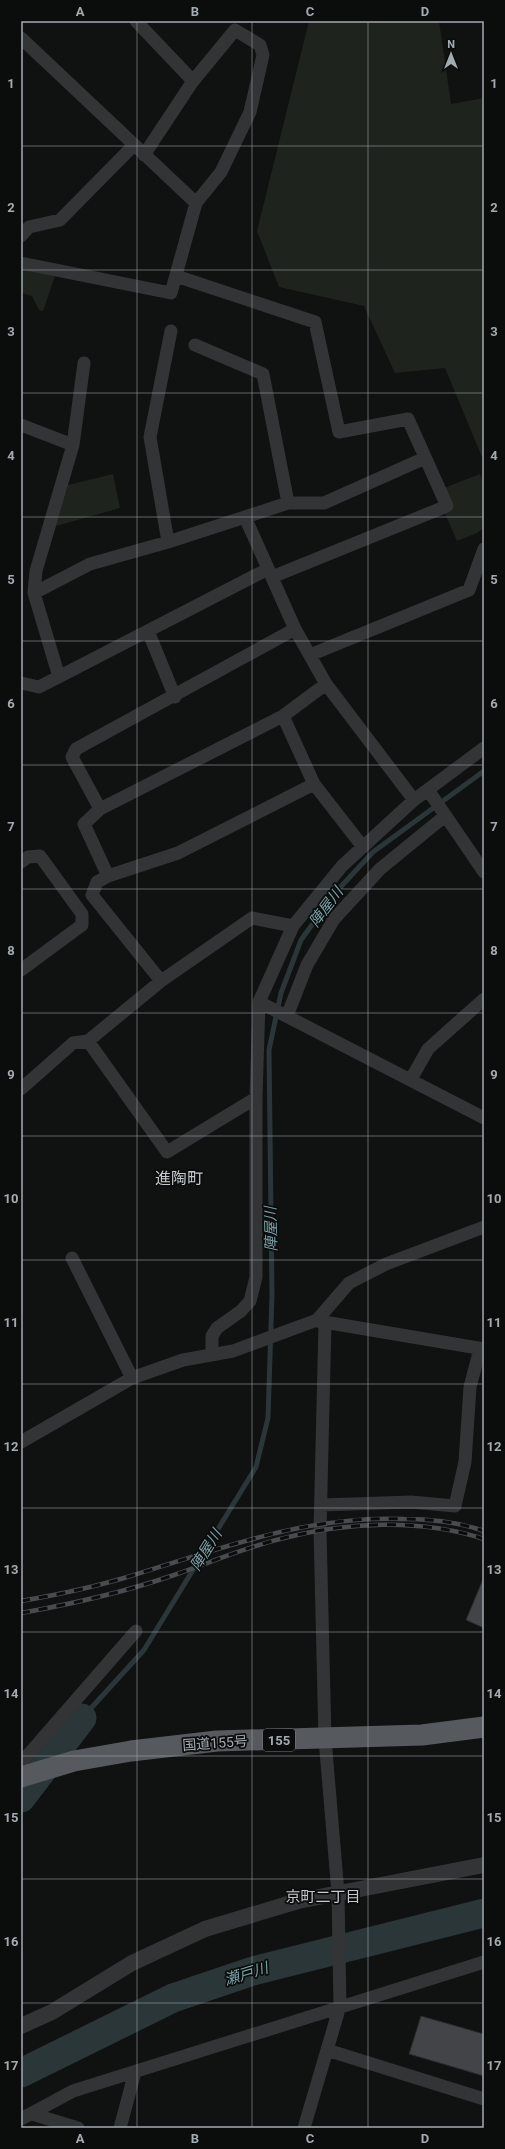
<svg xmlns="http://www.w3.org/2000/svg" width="505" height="2149" font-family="Roboto,'Noto Sans JP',sans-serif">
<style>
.green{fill:#1e241d}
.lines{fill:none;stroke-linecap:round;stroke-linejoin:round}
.stream{stroke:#2b3639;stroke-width:5}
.river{stroke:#2b3639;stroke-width:29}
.building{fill:#424447;stroke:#2a2b2d}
.minor{stroke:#323436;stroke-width:13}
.tertiary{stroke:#323436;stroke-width:16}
.trunk{stroke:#565a5e;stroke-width:21}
.rail-casing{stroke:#494c4f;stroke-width:4.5}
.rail{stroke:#0b0c0c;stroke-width:3;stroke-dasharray:9;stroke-linecap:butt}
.grid{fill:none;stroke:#a3abb1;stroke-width:1;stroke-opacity:0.55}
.labels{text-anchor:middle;stroke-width:3.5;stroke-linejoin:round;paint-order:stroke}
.shield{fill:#0b0c0c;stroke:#757b80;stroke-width:1}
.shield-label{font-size:13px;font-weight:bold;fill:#a3abb1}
.street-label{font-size:14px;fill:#a3abb1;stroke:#0b0c0c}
.water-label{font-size:15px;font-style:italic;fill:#7ca2a9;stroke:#0b0c0c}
.neighbourhood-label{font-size:15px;fill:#c3c9cd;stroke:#0b0c0c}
.quarter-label{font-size:16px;fill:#c3c9cd;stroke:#0b0c0c}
.neatline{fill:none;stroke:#a3abb1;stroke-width:1.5}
.grid-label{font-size:13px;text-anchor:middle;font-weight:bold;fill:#a3abb1}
</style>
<rect width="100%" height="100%" fill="#101111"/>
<path class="green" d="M309 21H439L451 104 484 98V462L445 368 395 373 364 306 279 287 257 231Z
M21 267 55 276 43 311 39 310 32 296 21 293Z
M113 474 120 508 56 526 68 485Z
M480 474 484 484V527L477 533 457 541 444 511V488Z"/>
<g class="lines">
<path class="stream" d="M82 1718 144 1650 256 1467 268 1418 272 1295 269 1050 281 993 301 940 335 893 373 852 484 771"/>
<path class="river" d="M21 1798 82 1718
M21 2073 173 1998 253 1971 484 1913"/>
</g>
<path class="building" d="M484 1577V1628L466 1620Z
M421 2016 484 2034V2076L409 2054Z"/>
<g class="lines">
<path class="minor" d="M21 38 196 203
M144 155 193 81
M21 236 29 227 60 220 134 145
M21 263 171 293 196 203 221 172 250 112 263 55 260 45 235 30 193 81 136 21
M176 276 315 322 339 432 408 419 447 506 272 577
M171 331 150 437 168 542 245 517 295 629 326 684 414 800
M195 345 263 374 288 503
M21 425 73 445
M245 517 288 503H324L425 458
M34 593 90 564 168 542
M148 631 175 697
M310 655 469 590 484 549
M59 677 34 593 36 571 73 445 84 363
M21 683 39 687 268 569
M283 716 314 784 363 847
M428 790 484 872
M100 809 72 757 76 749 295 629
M21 862 28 857 40 856 82 914V925L21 970
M108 876 178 853 314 784
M293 926 252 918 161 981 92 895 97 882 108 876 84 824 100 809 283 716 326 684
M259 1002 484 1118
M287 1016 307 965 334 919 380 869 445 816
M88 1041 167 1152 256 1098
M411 1079 428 1049 484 999
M21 1089 73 1043 88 1041 161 981
M72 1258 132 1378
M318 1321 484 1349
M212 1355V1336L217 1328 241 1311 250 1301 256 1277V1098L259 1002 293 926 342 866 414 800 484 748
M21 1442 132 1378 183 1360 233 1351 317 1320 349 1283 386 1264 484 1227
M321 1505 411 1502 455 1506 465 1462 470 1387 480 1349
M21 1763 136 1631
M327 2050 484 2099
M32 2114 78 2128
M21 2119 73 2091 484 1962
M120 2128 135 2072
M304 2128 340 2006 338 1893 325 1739 320 1530 325 1323"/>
<path class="tertiary" d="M21 2026 52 2012 132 1963 205 1929 298 1901 484 1865"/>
<path class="trunk" d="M21 1777 74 1761 131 1751 217 1741 422 1735 484 1727"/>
<defs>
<path id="rail" d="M21 1601C56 1595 90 1588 124 1578 218 1550 304 1515 404 1519 431 1519 458 1522 484 1531
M21 1613C72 1604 125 1592 174 1575 209 1563 244 1548 280 1539 345 1522 420 1518 484 1539"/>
</defs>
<use href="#rail" class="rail-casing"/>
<use href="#rail" class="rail"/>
</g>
<path class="grid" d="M137 21V2128M252 21V2128M368 21V2128M21 146H484M21 270H484M21 393H484M21 517H484M21 641H484M21 765H484M21 889H484M21 1013H484M21 1136H484M21 1260H484M21 1384H484M21 1508H484M21 1632H484M21 1756H484M21 1879H484M21 2003H484"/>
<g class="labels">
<rect class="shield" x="263" y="1729" width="32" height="22" rx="3"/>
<g class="shield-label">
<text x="279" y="1745">155</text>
</g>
<g class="street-label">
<text transform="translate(215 1743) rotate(-4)" y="5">国道155号</text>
</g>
<g class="water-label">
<text transform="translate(326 907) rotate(-53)" y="5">陣屋川</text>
<text transform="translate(271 1229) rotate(-91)" y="5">陣屋川</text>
<text transform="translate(206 1550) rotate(-58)" y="5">陣屋川</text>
<text transform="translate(246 1974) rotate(-17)" y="5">瀬戸川</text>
</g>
<g class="neighbourhood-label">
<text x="323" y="1902">京町二丁目</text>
</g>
<g class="quarter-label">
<text x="179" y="1184">進陶町</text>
</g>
</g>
<rect width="505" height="2149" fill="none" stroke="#0b0c0c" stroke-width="44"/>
<g transform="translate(451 54)" stroke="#0b0c0c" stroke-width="3" paint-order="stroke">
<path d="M0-3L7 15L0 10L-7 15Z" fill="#a3abb1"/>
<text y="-6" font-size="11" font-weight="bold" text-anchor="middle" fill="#a3abb1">N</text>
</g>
<rect x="22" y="22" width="461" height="2105" class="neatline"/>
<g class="grid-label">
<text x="80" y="16">A</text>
<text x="195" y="16">B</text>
<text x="310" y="16">C</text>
<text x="425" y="16">D</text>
<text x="11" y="88">1</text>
<text x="494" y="88">1</text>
<text x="11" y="212">2</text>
<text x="494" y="212">2</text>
<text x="11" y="336">3</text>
<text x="494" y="336">3</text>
<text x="11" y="460">4</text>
<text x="494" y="460">4</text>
<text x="11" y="584">5</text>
<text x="494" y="584">5</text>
<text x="11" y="708">6</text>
<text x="494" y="708">6</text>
<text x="11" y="831">7</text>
<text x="494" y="831">7</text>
<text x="11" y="955">8</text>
<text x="494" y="955">8</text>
<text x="11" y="1079">9</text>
<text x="494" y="1079">9</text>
<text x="11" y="1203">10</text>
<text x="494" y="1203">10</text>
<text x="11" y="1327">11</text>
<text x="494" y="1327">11</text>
<text x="11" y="1451">12</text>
<text x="494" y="1451">12</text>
<text x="11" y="1574">13</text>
<text x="494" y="1574">13</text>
<text x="11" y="1698">14</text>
<text x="494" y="1698">14</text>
<text x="11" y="1822">15</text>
<text x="494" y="1822">15</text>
<text x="11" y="1946">16</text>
<text x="494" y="1946">16</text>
<text x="11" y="2070">17</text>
<text x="494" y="2070">17</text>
<text x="80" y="2143">A</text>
<text x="195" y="2143">B</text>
<text x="310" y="2143">C</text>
<text x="425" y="2143">D</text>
</g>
</svg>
